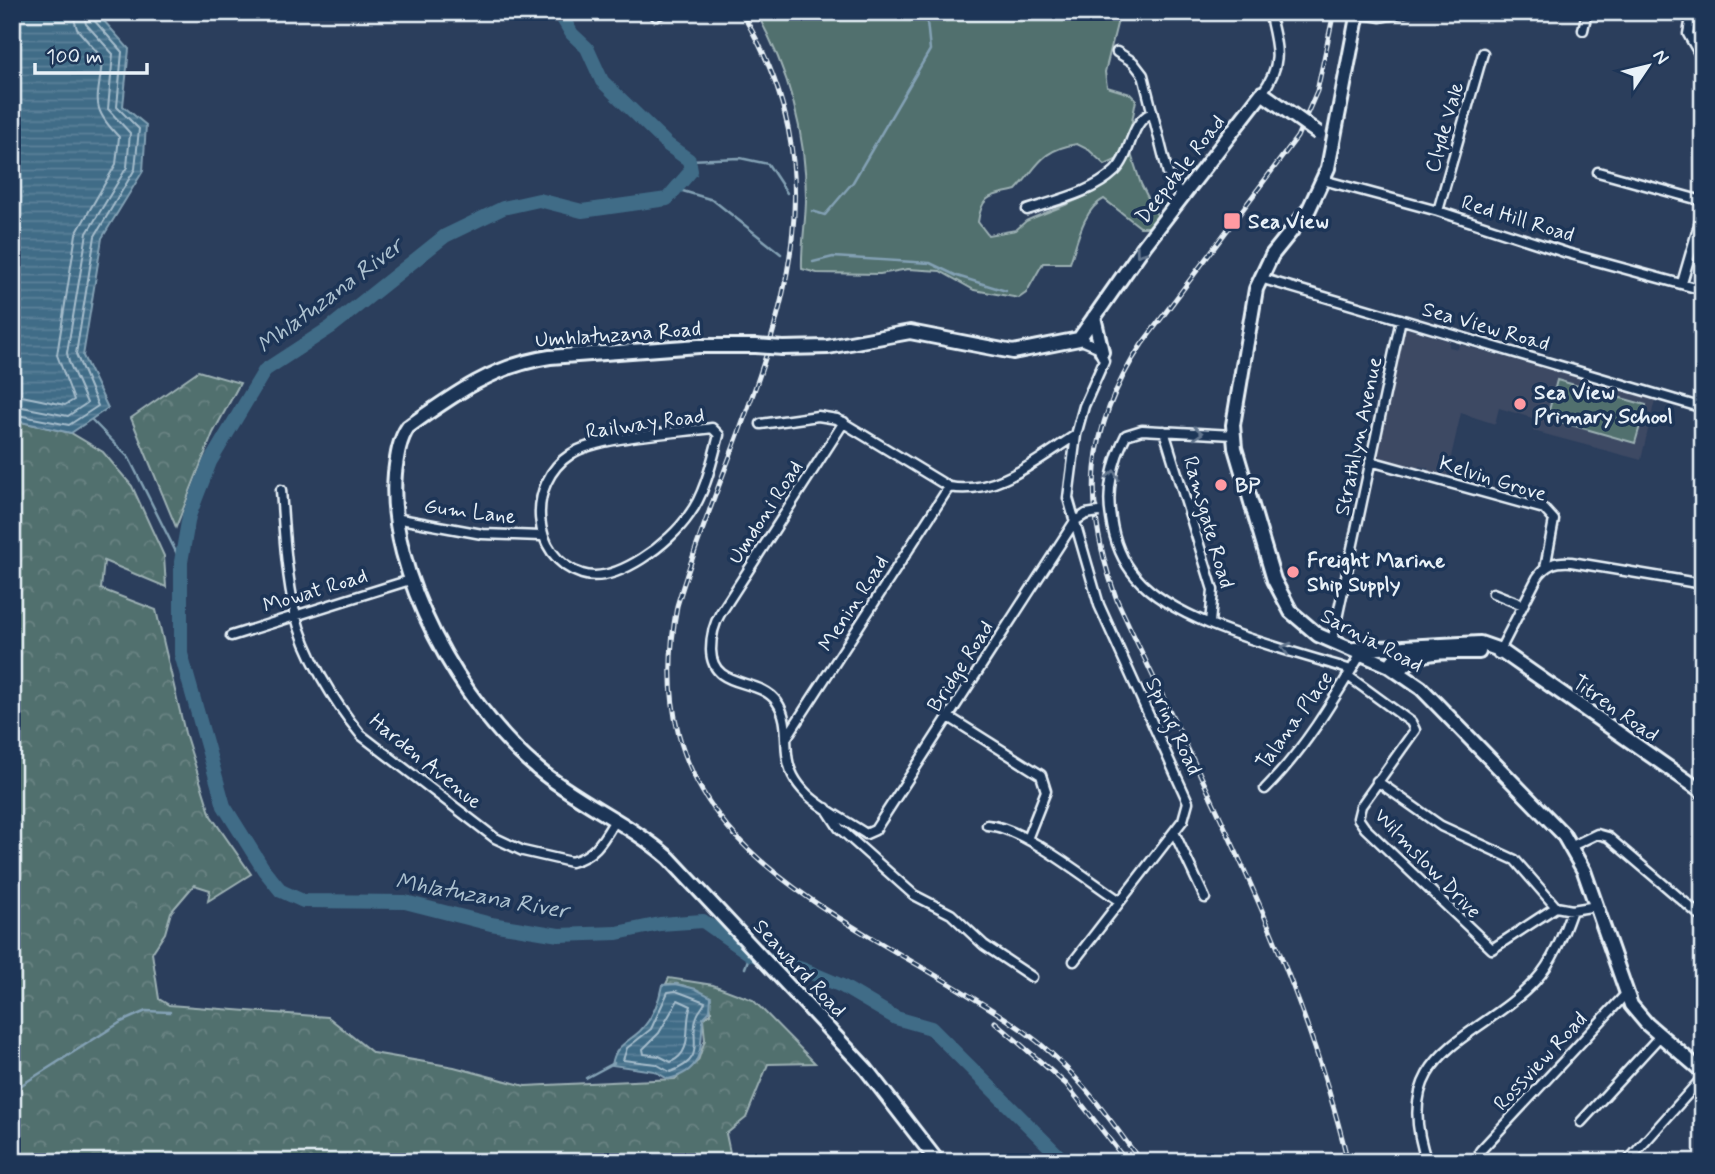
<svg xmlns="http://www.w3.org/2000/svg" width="1715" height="1174" font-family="Mynerve,sans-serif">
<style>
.built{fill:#3c4863}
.grass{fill:#516f6e;stroke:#9cb0b3;stroke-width:2}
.forest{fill:url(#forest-crowns);stroke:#9cb0b3;stroke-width:2}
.water{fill:url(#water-rules);stroke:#83a1b4;stroke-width:2}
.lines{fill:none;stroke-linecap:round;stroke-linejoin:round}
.shore{stroke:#a5bccb;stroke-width:2}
.stream{stroke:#83a1b4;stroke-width:2.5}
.river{stroke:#406c87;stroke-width:14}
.street-casing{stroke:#e8f1f8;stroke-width:13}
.secondary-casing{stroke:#e8f1f8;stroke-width:18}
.street{stroke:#1d3557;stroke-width:8}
.secondary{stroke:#1d3557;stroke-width:12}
.rail-casing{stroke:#e8f1f8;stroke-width:5}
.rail{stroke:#1d3557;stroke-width:2.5;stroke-dasharray:8;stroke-linecap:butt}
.street-bridge-casing{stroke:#e8f1f8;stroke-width:13;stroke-linecap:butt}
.secondary-bridge-casing{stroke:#e8f1f8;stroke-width:18;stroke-linecap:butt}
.street-bridge{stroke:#1d3557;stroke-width:8}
.secondary-bridge{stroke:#1d3557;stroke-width:12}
.oneway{stroke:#64778f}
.poi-dot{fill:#ff9aa2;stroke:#1d3557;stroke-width:2.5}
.labels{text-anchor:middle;stroke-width:7;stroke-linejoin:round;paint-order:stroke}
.street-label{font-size:21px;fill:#e8f1f8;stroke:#1d3557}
.poi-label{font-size:21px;font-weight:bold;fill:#e8f1f8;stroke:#1d3557;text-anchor:start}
.water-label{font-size:23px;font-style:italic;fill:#adc2d0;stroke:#1d3557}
</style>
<defs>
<pattern id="forest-crowns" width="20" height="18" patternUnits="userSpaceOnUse" patternTransform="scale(1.75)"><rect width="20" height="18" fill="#516f6e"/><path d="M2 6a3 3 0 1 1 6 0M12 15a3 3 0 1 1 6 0" fill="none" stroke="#6a8483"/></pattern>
<pattern id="water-rules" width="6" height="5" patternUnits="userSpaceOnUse" patternTransform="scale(1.75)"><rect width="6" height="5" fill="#406c87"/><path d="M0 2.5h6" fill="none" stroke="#5c8199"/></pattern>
</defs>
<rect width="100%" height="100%" fill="#2b3e5c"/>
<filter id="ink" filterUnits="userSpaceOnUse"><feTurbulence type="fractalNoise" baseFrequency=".0143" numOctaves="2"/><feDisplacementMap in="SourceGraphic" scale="14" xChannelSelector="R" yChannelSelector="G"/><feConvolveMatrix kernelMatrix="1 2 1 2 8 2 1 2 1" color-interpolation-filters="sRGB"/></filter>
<g filter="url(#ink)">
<path class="built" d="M1403 327 1449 341V347L1458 349 1459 344 1655 400 1641 460 1533 431 1535 419 1499 408 1495 424 1461 413 1446 479 1427 474 1428 468 1419 466 1417 471 1375 458 1390 381 1396 372 1395 360Z"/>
<path class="grass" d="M756 12H1120L1105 72 1107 87 1130 94 1136 100 1128 143 1118 159 1105 165 1089 150 1077 144C1039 150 1038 167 1016 190 994 196 982 192 978 222L988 235 1016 230 1026 221C1061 205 1116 192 1131 154L1141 184 1158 217 1154 227H1140L1104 199C1083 209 1077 243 1070 263H1043L1026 293 1019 298 974 290 940 271 908 269 880 274 817 273 802 269C801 245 806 222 806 198 806 133 788 69 756 12Z
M1557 380 1646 405 1635 443 1547 418Z"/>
<path class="forest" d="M198 371 240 383 213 433 176 527 131 418Z
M12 420 71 433 103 452 132 486 164 556 166 587 104 561 101 589 156 610 185 733 211 816 251 874 208 901 210 890 194 885 171 912 165 933 152 953 159 999 169 1005 328 1017 373 1053 454 1067 525 1086 675 1079 698 1061 705 1040 703 1018 711 1014C713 993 683 982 666 984L669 978 713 985 753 1000 815 1063 768 1064 746 1118 726 1134 732 1162H12Z"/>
<path class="water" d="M12 12H96L129 49 123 106 146 125 143 171 102 238 83 356 108 408 71 433 12 420Z
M676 984 696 989 711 997 710 1011 703 1018C700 1047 705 1071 668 1079L654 1071 612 1065C615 1045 627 1043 640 1031 652 1019 659 1002 662 985Z"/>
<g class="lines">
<path class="shore" d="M12 394 65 405 74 400 57 355 76 234 116 164 119 137C87 104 100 100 102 58L77 29 72 12
M12 405 68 416 87 403 69 362 67 353 87 233 127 167 130 133 108 109 113 54 86 24 83 12
M12 414 69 425 98 406 76 354 95 236 135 169 139 129 117 107 122 52 93 19 92 12
M676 991 705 1002C703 1008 699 1010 697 1016 688 1040 709 1058 670 1072L656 1064 623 1060 627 1048 651 1029 668 992Z
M678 1000 691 1006C683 1026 695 1051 671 1062L659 1056 644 1054 643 1049 659 1033Z"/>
<path class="stream" d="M689 160 740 158 768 164 787 193
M676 189 713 200 781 254
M812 211 825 215 853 182 930 50 926 12
M813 262 833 257 930 263 957 276 1006 291
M92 420 129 458 181 562
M745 968 750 954
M586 1078 614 1063
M12 1091 121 1022 146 1011 170 1012"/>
<path class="river" d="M559 12 572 34 587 48 602 81 668 145 689 160 691 171 667 199 582 211 539 200 503 208 445 236 331 327 265 370 210 462 189 516 181 562V654L224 806 264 870 281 891 303 901 405 902 491 924 559 935 617 933 660 924 703 921 750 954 802 969 842 986 896 1018 931 1028 1065 1162"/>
<defs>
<path id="street" d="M1692 12 1688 34 1703 60
M1357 13 1381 17 1405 12
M656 16 663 12
M1583 30 1587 12
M1117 52 1133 62 1143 75 1168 174 1182 199
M1262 93C1284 63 1277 47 1269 12
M1598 172 1703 201
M1323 180 1438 211 1567 253 1703 290
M1027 210C1057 200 1092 193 1115 171 1132 155 1129 122 1152 113
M1438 211 1483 53
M1260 278 1703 408
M1682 283 1703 211
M844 422 720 614C714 624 711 638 711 650 712 691 759 676 777 702 788 718 785 735 787 754 790 796 835 813 866 834L875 830 1075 521 1086 514
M761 424 818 416 837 419 949 487C996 496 1038 459 1076 435
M712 428 719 435C712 461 705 494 689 515 671 542 616 585 582 574 530 557 526 483 571 454 599 436 676 433 712 428Z
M1164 431 1213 590 1210 623
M1233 435 1142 430 1126 435C1113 460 1106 491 1111 518 1114 540 1121 560 1136 577 1176 625 1291 650 1351 670
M1370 461 1544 509 1554 520 1545 568
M281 490C284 530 286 573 295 613 305 655 334 702 361 735L495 838 523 851 571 862C595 856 603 840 615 820
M395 518 482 534 541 536
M1493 593 1523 605
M231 636 410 580
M1332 642 1401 319
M1498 654 1537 578C1546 564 1556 561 1571 562L1703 584
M1348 676 1411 722 1415 730 1361 806 1358 818 1365 828 1492 949 1556 907
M949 717 1041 775 1046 791 1027 839
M787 737 949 487
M1377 781 1441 826 1515 860 1556 907 1572 910 1597 906
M1265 789C1304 750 1333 701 1361 654
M826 808 839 828 914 895 951 914 984 945 1032 977
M987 825C1023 827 1088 880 1120 901
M1174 832 1205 898
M1572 846 1597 834 1608 837 1703 918
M1074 961 1183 820 1188 802 1099 605 1068 498 1076 435 1084 406 1104 361 1098 347 1079 339
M1581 1122 1660 1036
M1480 1151 1625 995
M1427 1162C1387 1050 1479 1041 1535 981 1553 962 1563 935 1572 910
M1627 1162 1703 1077"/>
<path id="secondary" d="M1358 12 1328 168 1309 209 1272 255 1256 289 1233 425 1235 448 1274 580 1291 612 1318 635 1389 666 1421 688 1563 834 1584 871 1631 1005 1647 1024 1703 1072
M1094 317 1102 352
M756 346H699L550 357C494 365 453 395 408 427 399 440 397 457 395 473 386 573 462 706 538 769 579 803 629 823 669 858L866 1069 938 1162
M783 348 828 347 910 332 1013 352 1079 339 1144 246 1262 93 1290 113
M1354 649 1404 647
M1389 666 1404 647 1480 643 1500 650 1703 792
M1399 672C1415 647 1451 653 1479 652"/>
</defs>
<use href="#street" class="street-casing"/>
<use href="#secondary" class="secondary-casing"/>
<use href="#street" class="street"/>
<use href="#secondary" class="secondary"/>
<defs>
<path id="rail" d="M741 12C869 217 735 406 677 606 630 858 858 914 1021 1029 1071 1064 1106 1113 1141 1162
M1334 12 1317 91 1297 137 1142 344C1085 430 1082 505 1117 600 1202 783 1301 964 1348 1162
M995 1022 1066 1084 1127 1162"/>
</defs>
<use href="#rail" class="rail-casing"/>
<use href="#rail" class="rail"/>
<defs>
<path id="street-bridge" d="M1086 514 1099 512"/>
<path id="secondary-bridge" d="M1290 113 1318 133
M756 346 783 348"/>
</defs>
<use href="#street-bridge" class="street-bridge-casing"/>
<use href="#secondary-bridge" class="secondary-bridge-casing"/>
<use href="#street-bridge" class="street-bridge"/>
<use href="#secondary-bridge" class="secondary-bridge"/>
</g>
<defs><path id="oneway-chevron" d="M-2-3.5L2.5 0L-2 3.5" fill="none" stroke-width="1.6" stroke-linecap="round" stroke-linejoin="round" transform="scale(1.75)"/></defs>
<g class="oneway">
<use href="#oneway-chevron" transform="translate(1140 252) rotate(126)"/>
<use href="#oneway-chevron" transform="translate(1198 433) rotate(3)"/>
<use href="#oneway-chevron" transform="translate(1113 475) rotate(-79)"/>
<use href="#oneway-chevron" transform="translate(1286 648) rotate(-163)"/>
</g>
</g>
<g class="poi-dot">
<rect x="1223" y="212" width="18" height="18" rx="3.5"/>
<circle cx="1520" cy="404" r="7"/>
<circle cx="1221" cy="485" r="7"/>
<circle cx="1293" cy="572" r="7"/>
</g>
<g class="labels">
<g class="street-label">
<text transform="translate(1444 127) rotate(-74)" y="7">Clyde Vale</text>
<text transform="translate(1180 169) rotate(-52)" y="7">Deepdale Road</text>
<text transform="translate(1518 218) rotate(17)" y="7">Red Hill Road</text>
<text transform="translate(1486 326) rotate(16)" y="7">Sea View Road</text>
<text transform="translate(618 334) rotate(-4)" y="7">Umhlatuzana Road</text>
<text transform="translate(645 423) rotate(-8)" y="7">Railway Road</text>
<text transform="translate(1358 436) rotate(-78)" y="7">Strathlyn Avenue</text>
<text transform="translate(1493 478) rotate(17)" y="7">Kelvin Grove</text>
<text transform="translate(470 511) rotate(7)" y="7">Gum Lane</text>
<text transform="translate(765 512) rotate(-57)" y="7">Umdoni Road</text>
<text transform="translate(1209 522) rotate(74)" y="7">Ramsgate Road</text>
<text transform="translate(315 590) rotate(-17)" y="7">Mowat Road</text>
<text transform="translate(853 603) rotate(-57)" y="7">Menin Road</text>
<text transform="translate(1372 640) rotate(28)" y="7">Sarnia Road</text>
<text transform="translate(960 666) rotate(-57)" y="7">Bridge Road</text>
<text transform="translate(1616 708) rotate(35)" y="7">Titren Road</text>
<text transform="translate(1294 720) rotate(-54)" y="7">Talana Place</text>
<text transform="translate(1174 726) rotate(65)" y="7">Spring Road</text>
<text transform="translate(426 761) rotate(39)" y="7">Harden Avenue</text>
<text transform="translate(1428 863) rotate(46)" y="7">Wilmslow Drive</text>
<text transform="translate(800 968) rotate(47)" y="7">Seaward Road</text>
<text transform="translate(1540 1061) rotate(-47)" y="7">Rossview Road</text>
</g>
<g class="poi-label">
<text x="1248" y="228">Sea View</text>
<text x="1534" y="399">Sea View<tspan x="1534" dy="24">Primary School</tspan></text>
<text x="1235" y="492">BP</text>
<text x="1307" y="567">Freight Marine<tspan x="1307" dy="24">Ship Supply</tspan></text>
</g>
<g class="water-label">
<text transform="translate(329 295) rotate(-37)" y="8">Mhlatuzana River</text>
<text transform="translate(482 895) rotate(10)" y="8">Mhlatuzana River</text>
</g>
</g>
<rect width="1715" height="1174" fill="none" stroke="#1d3557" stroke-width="42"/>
<rect x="21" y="21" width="1673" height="1132" fill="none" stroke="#e8f1f8" stroke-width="2.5" filter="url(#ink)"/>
<g transform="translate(1648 66) rotate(55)" stroke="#1d3557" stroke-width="5" paint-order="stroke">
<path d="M0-5L12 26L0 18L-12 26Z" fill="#e8f1f8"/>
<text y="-10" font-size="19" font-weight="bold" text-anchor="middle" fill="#e8f1f8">N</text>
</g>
<path d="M35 63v10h112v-10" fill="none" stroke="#e8f1f8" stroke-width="3.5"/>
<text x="46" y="63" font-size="21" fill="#e8f1f8" stroke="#1d3557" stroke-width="5" paint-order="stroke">100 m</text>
</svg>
